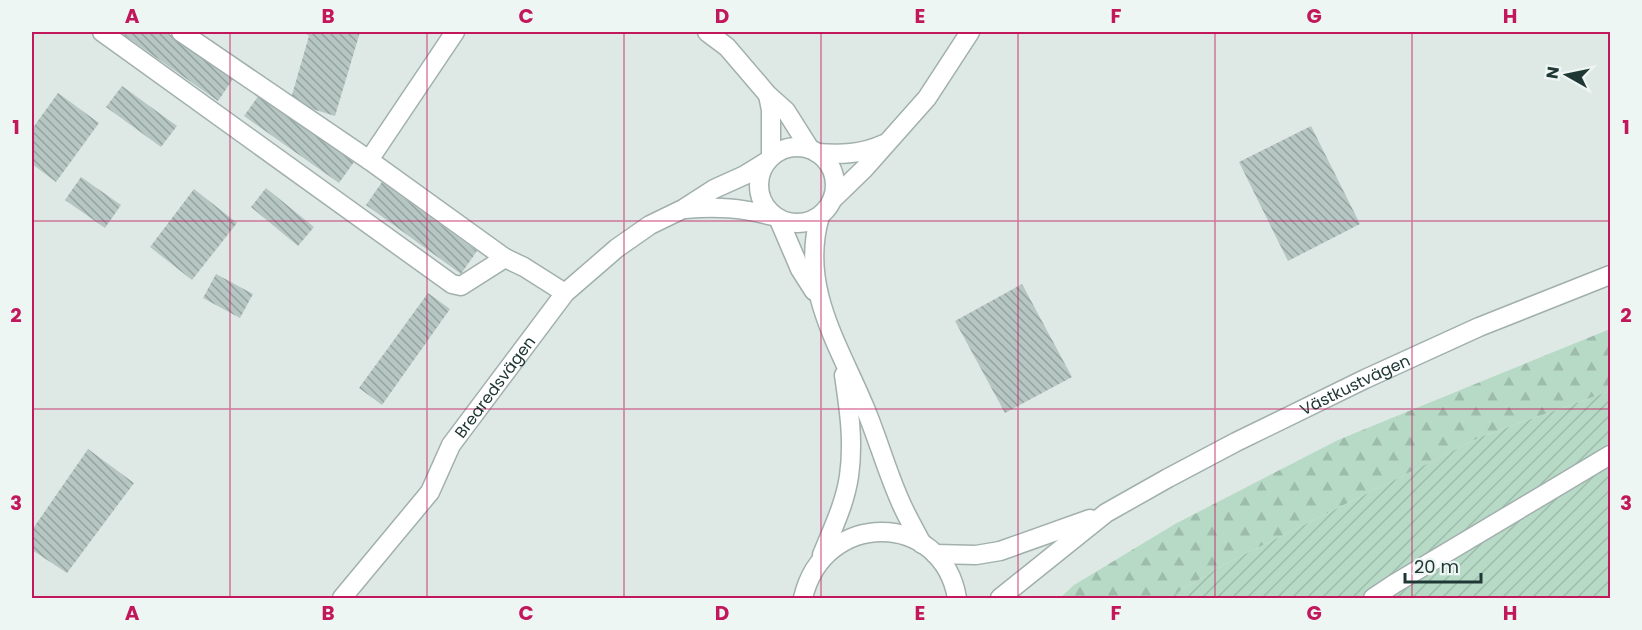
<svg xmlns="http://www.w3.org/2000/svg" width="1642" height="630" font-family="Poppins,sans-serif">
<style>
.forest{fill:url(#forest-firs)}
.garden{fill:url(#garden-furrows)}
.building{fill:url(#building-back-hatch)}
.lines{fill:none;stroke-linecap:round;stroke-linejoin:round}
.minor-casing{stroke:#a1b0ad;stroke-width:21}
.minor{stroke:#fff;stroke-width:18}
.grid{fill:none;stroke:#c2185b;stroke-width:1.5;stroke-opacity:0.55}
.labels{text-anchor:middle;stroke-width:4.5;stroke-linejoin:round;paint-order:stroke}
.street-label{font-size:16px;fill:#203835;stroke:#eef6f3}
.neatline{fill:none;stroke:#c2185b;stroke-width:2}
.grid-label{font-size:20px;text-anchor:middle;font-weight:bold;fill:#c2185b}
</style>
<defs>
<pattern id="forest-firs" width="22" height="20" patternUnits="userSpaceOnUse" patternTransform="scale(1.5)"><rect width="22" height="20" fill="#b7dac6"/><path d="M5 1l3.5 6h-7zM16 11l3.5 6h-7z" fill="#9dbcab"/></pattern>
<pattern id="garden-furrows" width="10" height="10" patternUnits="userSpaceOnUse" patternTransform="scale(1.5)"><rect width="10" height="10" fill="#b7dac6"/><path d="M-1 1l2-2M0 10L10 0M9 11l2-2" fill="none" stroke="#9dbcab"/></pattern>
<pattern id="building-back-hatch" width="6" height="6" patternUnits="userSpaceOnUse" patternTransform="scale(1.5)"><rect width="6" height="6" fill="#b6c6c2"/><path d="M-1 5l2 2M0 0l6 6M5-1l2 2" fill="none" stroke="#94a29e"/></pattern>
</defs>
<rect width="100%" height="100%" fill="#dee9e6"/>
<path class="forest" d="M1610 329V391L1483 436 1227 563 1168 598H1060L1074 585 1175 524 1338 440Z"/>
<path class="garden" d="M1610 391V598H1168L1227 563 1483 436Z"/>
<path class="building" d="M126 32H166L233 79 218 101 124 35Z
M304 32H360L335 116 290 102 309 36Z
M122 86 177 126 161 147 106 107Z
M58 93 99 123 56 182 32 164V129Z
M259 95 354 162 339 183 244 116Z
M1311 126 1360 224 1288 261 1239 162Z
M81 177 121 205 105 228 65 200Z
M382 182 477 251 461 274 366 205Z
M266 188 314 227 298 246 251 207Z
M194 189 237 223 192 280 150 247Z
M216 274 253 294 240 318 203 298Z
M1022 284 1072 377 1005 413 955 321Z
M428 293 450 309 382 405 359 388Z
M88 449 134 483 67 573 32 550V530Z"/>
<g class="lines">
<defs>
<g id="minor">
<path d="M102 32 452 284 461 286 505 258 524 267 565 293"/>
<path d="M181 32 369 160"/>
<path d="M455 32 369 160 505 258"/>
<path d="M707 32 727 47 768 95 786 111 810 149"/>
<path d="M768 95 771 110V156"/>
<circle cx="797" cy="185" r="38"/>
<path d="M817 153C841 155 862 154 884 144"/>
<path d="M832 200 864 169 927 98 970 32"/>
<path d="M685 209C718 206 741 208 773 216"/>
<path d="M820 216C799 287 839 345 865 408 878 439 887 472 901 503 907 517 915 530 922 544"/>
<path d="M779 220 800 269 814 291"/>
<path d="M935 554 976 555 1000 551 1090 519"/>
<path d="M822 555C832 530 845 504 849 476 854 442 849 409 844 375"/>
<path id="s1" d="M342 598 430 492 451 445 565 293 617 248 650 225 683 209 714 189 745 175 766 162"/>
<path d="M803 598C824 509 942 511 957 598"/>
<path id="s2" d="M1000 598 1106 513 1168 478 1236 442 1365 379 1479 327 1610 275"/>
<path d="M1373 598 1394 584 1610 455"/>
</g>
</defs>
<use href="#minor" class="minor-casing"/>
<use href="#minor" class="minor"/>
</g>
<path class="grid" d="M230 32V598M427 32V598M624 32V598M821 32V598M1018 32V598M1215 32V598M1412 32V598M32 221H1610M32 409H1610"/>
<g class="labels">
<g class="street-label">
<text dy="6" stroke="none"><textPath href="#s2" startOffset="416">Västkustvägen</textPath></text>
<text dy="6" stroke="none"><textPath href="#s1" startOffset="262">Brearedsvägen</textPath></text>
</g>
</g>
<rect width="1642" height="630" fill="none" stroke="#eef6f3" stroke-width="66"/>
<g transform="translate(1567 75) rotate(279)" stroke="#eef6f3" stroke-width="4.5" paint-order="stroke">
<path d="M0-4.5L10 22L0 15L-10 22Z" fill="#203835"/>
<text y="-9" font-size="16" font-weight="bold" text-anchor="middle" fill="#203835">N</text>
</g>
<path d="M1405 573v9h76v-9" fill="none" stroke="#203835" stroke-width="3"/>
<text x="1414" y="573" font-size="18" fill="#203835" stroke="#eef6f3" stroke-width="4.5" paint-order="stroke">20 m</text>
<rect x="33" y="33" width="1576" height="564" class="neatline"/>
<g class="grid-label">
<text x="132" y="23">A</text>
<text x="328" y="23">B</text>
<text x="526" y="23">C</text>
<text x="722" y="23">D</text>
<text x="920" y="23">E</text>
<text x="1116" y="23">F</text>
<text x="1314" y="23">G</text>
<text x="1510" y="23">H</text>
<text x="16" y="134">1</text>
<text x="1626" y="134">1</text>
<text x="16" y="322">2</text>
<text x="1626" y="322">2</text>
<text x="16" y="510">3</text>
<text x="1626" y="510">3</text>
<text x="132" y="620">A</text>
<text x="328" y="620">B</text>
<text x="526" y="620">C</text>
<text x="722" y="620">D</text>
<text x="920" y="620">E</text>
<text x="1116" y="620">F</text>
<text x="1314" y="620">G</text>
<text x="1510" y="620">H</text>
</g>
</svg>
